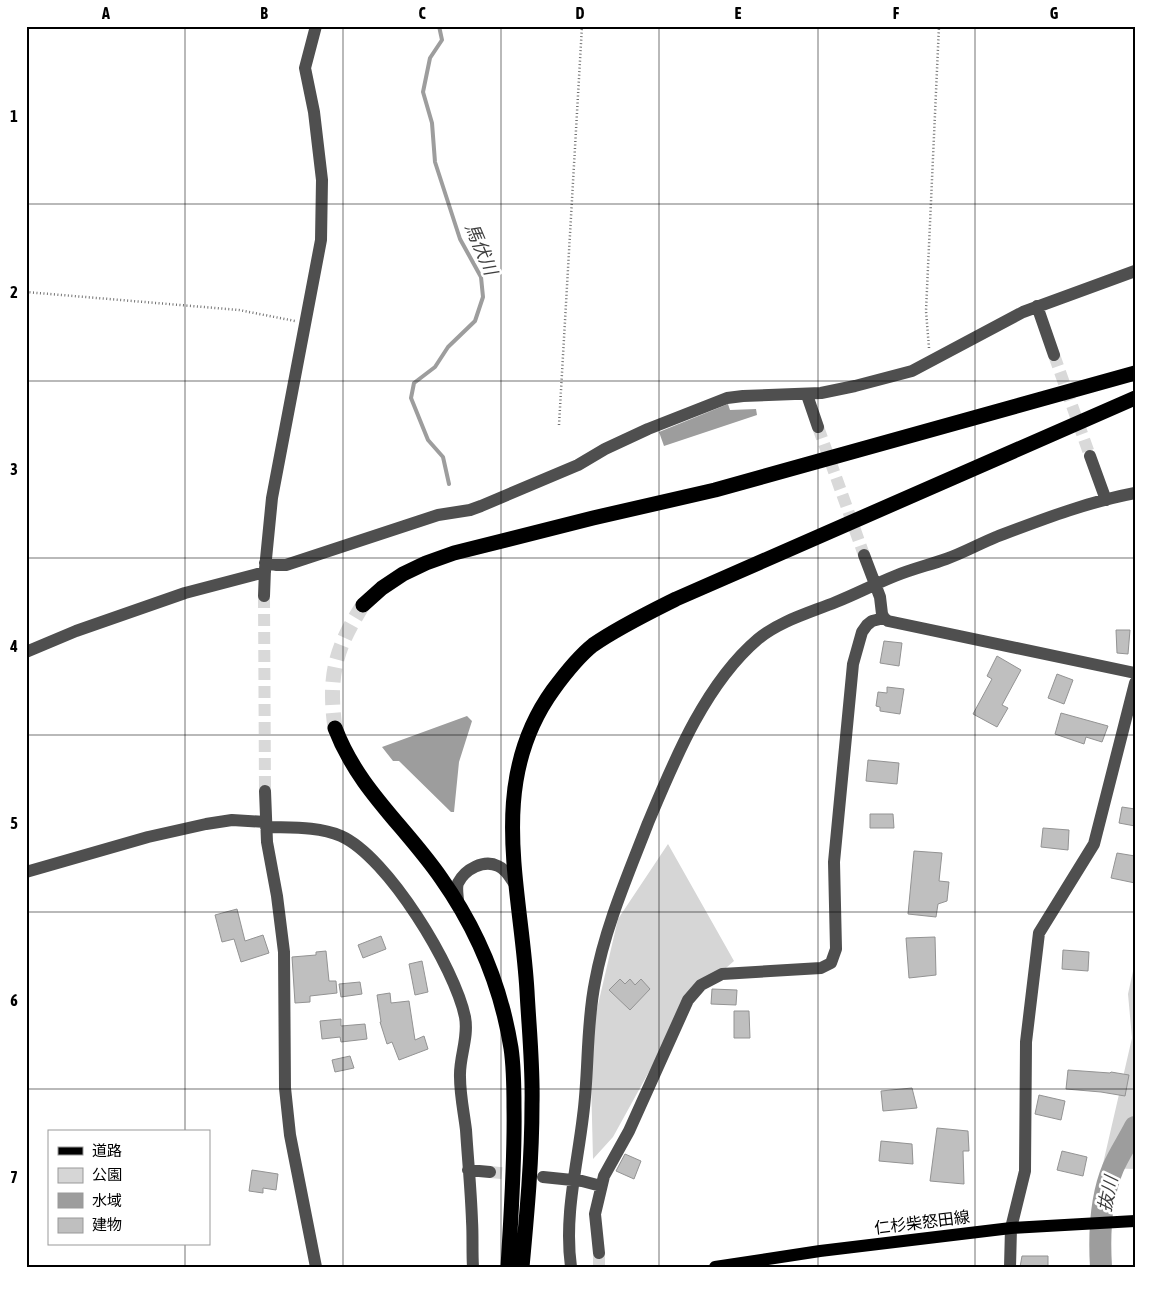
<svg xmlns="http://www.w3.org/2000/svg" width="1161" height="1293" font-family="'Asap Condensed','Noto Sans JP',sans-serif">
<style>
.green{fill:#d6d6d6}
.water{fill:#9d9d9d}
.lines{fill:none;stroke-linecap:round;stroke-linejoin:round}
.stream{stroke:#9d9d9d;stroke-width:4}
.river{stroke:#9d9d9d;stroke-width:22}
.building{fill:#bfbfbf;stroke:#939393}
.minor-tunnel{stroke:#d9d9d9;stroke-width:12;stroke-dasharray:12 6;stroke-linecap:butt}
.highway-tunnel{stroke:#d9d9d9;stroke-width:15;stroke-dasharray:15 8;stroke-linecap:butt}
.path{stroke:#717171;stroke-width:2.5;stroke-dasharray:1 2.5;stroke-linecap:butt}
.minor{stroke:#4f4f4f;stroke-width:12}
.major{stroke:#000;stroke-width:12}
.highway{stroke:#000;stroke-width:15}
.grid{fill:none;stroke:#000;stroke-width:1;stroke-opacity:0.55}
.labels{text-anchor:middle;stroke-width:5;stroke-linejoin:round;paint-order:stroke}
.street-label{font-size:16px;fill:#000;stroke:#fff}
.water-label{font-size:18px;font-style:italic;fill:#3e3e3e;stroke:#fff}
.neatline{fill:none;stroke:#000;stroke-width:2}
.grid-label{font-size:16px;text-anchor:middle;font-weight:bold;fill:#000}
</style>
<rect width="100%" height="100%" fill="#fff"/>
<path class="green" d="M668 844 734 961 688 1001 613 1137 593 1159 590 1039 618 919Z
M1135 962V1169L1102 1168 1132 1038 1128 994Z"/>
<path class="water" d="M728 404 730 410 756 409 757 415 664 446 659 432Z
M467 716 472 721 459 762 454 812H451L399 761H393L382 747Z"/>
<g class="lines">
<path class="stream" d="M439 26 442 40 430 58 423 92 432 123 435 162 460 239 481 277 483 297 475 321 448 347 435 367 414 383 411 398 428 440 443 457 449 484"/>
<path class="river" d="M1101 1267C1099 1234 1100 1199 1113 1168 1119 1154 1128 1141 1135 1127"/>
</g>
<path class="building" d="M1116 630H1130L1128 654 1117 653Z
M884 641 902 643 899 666 880 663Z
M997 656 1021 670 1002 705 1008 708 997 727 973 714 992 679 987 676Z
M1057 674 1073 680 1064 704 1048 698Z
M887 687 904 689 900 714 880 711V707L876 706 878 692 887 693Z
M1061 713 1108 726 1102 742 1086 737 1084 744 1055 734Z
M868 760 899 763 897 784 866 781Z
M1122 807 1135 809V826L1119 823Z
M870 814H893L894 828H870Z
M1043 828 1069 830 1068 850 1041 847Z
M914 851 942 853 939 881 949 882 947 901 938 904 936 917 908 914Z
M1117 853 1135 856V883L1111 878Z
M237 909 245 941 263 935 269 953 241 962 234 939 222 942 215 915Z
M381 936 386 949 363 958 358 945Z
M935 937 936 975 909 978 906 938Z
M1063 950 1089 952 1088 971 1062 969Z
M326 951 329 981H336L337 993 310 996V1002L295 1003 292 957 316 955V952Z
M422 961 428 992 415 995 409 964Z
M620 979 625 984 630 979 635 985 641 979 650 989 630 1010 609 990Z
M360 982 362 994 341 997 339 984Z
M712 989 737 990 736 1005 711 1004Z
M390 993 391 1003 409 1001 415 1040 424 1036 428 1049 399 1060 392 1042 387 1044 380 1022H381L377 995Z
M734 1011H749L750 1038H734Z
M341 1019V1026L365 1024 367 1039 341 1042 340 1037 322 1039 320 1021Z
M350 1056 354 1068 335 1072 332 1060Z
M1068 1070 1110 1073 1111 1072 1129 1075 1125 1096 1101 1092 1066 1089Z
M912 1088 917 1108 883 1111 881 1091Z
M1039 1095 1065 1101 1061 1120 1035 1114Z
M937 1128 968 1131 969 1151H963L964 1184 930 1181Z
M881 1141 912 1144 913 1164 879 1161Z
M1062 1151 1087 1157 1083 1176 1057 1170Z
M625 1154 641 1161 634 1179 616 1171Z
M252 1170 278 1174 276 1190 263 1188V1193L249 1191Z
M1022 1256H1048V1267H1020Z"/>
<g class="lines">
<path class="minor-tunnel" d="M1054 355 1090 456
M818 427 864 555
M264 596 265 791
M490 1172 522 1175
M599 1253V1267"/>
<path class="highway-tunnel" d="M335 728C328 676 335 649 363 605"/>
<path class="path" d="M26 292 239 310 295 321
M929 348 926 311 939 26
M559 425 582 26"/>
<path class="minor" d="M1037 306 1054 355
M807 395 818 427
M1090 456 1106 500
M864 555 880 597 882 614 884 618 888 621 1135 673
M265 563 277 565H286L438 515 470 510 481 506 578 465 605 449 648 429 727 398 743 396 821 393 855 386 912 371 1023 312 1135 271
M264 596 265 569 272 498 321 240 322 180 314 112 305 68 316 26
M26 652 76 631 185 593 265 572
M265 791 267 842 277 896 284 952 285 1088 290 1135 316 1267
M266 827C290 828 317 826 341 836 388 857 455 968 465 1017 469 1038 459 1057 460 1077 460 1095 464 1113 466 1130 468 1161 471 1191 472 1221 473 1236 472 1252 473 1267
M26 872 148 837 206 824 232 820 266 822
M458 902C458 896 456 888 458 883 465 869 484 859 498 866 506 869 511 879 516 886
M468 1170 490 1172
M543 1177 582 1181 601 1186
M599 1253 595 1214 604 1176 629 1131 688 1000 701 985 722 974 821 968 831 963 836 949 834 862 853 664 862 632 867 625 872 621 884 618
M571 1267C564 1216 577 1167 583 1116 589 1072 586 1026 595 982 605 927 628 875 648 823 674 761 705 684 758 639 780 621 809 613 836 602 856 594 875 584 895 576 912 569 929 565 946 559 963 553 979 544 996 537 1041 520 1087 502 1135 493
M1010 1267 1011 1228 1025 1171 1026 1042 1039 933 1094 844 1135 683"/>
<path class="major" d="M715 1267 820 1251 1011 1228 1135 1221"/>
<path class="highway" d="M363 605 382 588 403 574 426 563 454 553 593 518 715 490 1135 373
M335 728C358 789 405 826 441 878 477 929 501 986 511 1048 514 1068 514 1088 514 1108 515 1161 511 1214 508 1267
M522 1267C527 1213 532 1159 532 1104 533 1067 529 1029 527 991 521 887 486 783 553 690 564 675 578 657 593 645 619 627 648 613 676 599L1135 398"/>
</g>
<path class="grid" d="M185 26V1132M343 26V1267M501 26V1267M659 26V1267M818 26V1267M975 26V1267M26 204H1135M26 381H1135M26 558H1135M26 735H1135M26 912H1135M26 1089H1135M185 1244V1267"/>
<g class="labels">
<g class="street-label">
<text transform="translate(922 1222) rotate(-7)" y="6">仁杉柴怒田線</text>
</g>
<g class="water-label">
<text transform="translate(481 249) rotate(67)" y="6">馬伏川</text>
<text transform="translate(1108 1194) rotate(-78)" y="6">抜川</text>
</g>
</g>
<rect width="1161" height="1293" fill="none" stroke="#ffffff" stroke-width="55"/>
<rect x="48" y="1130" width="162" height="115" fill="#ffffff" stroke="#999999"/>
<rect x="58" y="1147" width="25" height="8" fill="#000000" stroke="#999999"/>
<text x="92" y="1156" font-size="15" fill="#000000">道路</text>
<rect x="58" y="1168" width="25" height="15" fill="#d6d6d6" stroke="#999999"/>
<text x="92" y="1180" font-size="15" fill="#000000">公園</text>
<rect x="58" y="1193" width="25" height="15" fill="#9d9d9d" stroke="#999999"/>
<text x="92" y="1206" font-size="15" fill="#000000">水域</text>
<rect x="58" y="1218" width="25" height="15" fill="#bfbfbf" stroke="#999999"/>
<text x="92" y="1230" font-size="15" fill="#000000">建物</text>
<rect x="28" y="28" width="1106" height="1238" class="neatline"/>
<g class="grid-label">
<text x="106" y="19">A</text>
<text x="264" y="19">B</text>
<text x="422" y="19">C</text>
<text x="580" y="19">D</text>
<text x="738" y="19">E</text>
<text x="896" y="19">F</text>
<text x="1054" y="19">G</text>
<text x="14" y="122">1</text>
<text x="14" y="298">2</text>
<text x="14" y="475">3</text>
<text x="14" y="652">4</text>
<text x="14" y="829">5</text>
<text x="14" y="1006">6</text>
<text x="14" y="1183">7</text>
</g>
</svg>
